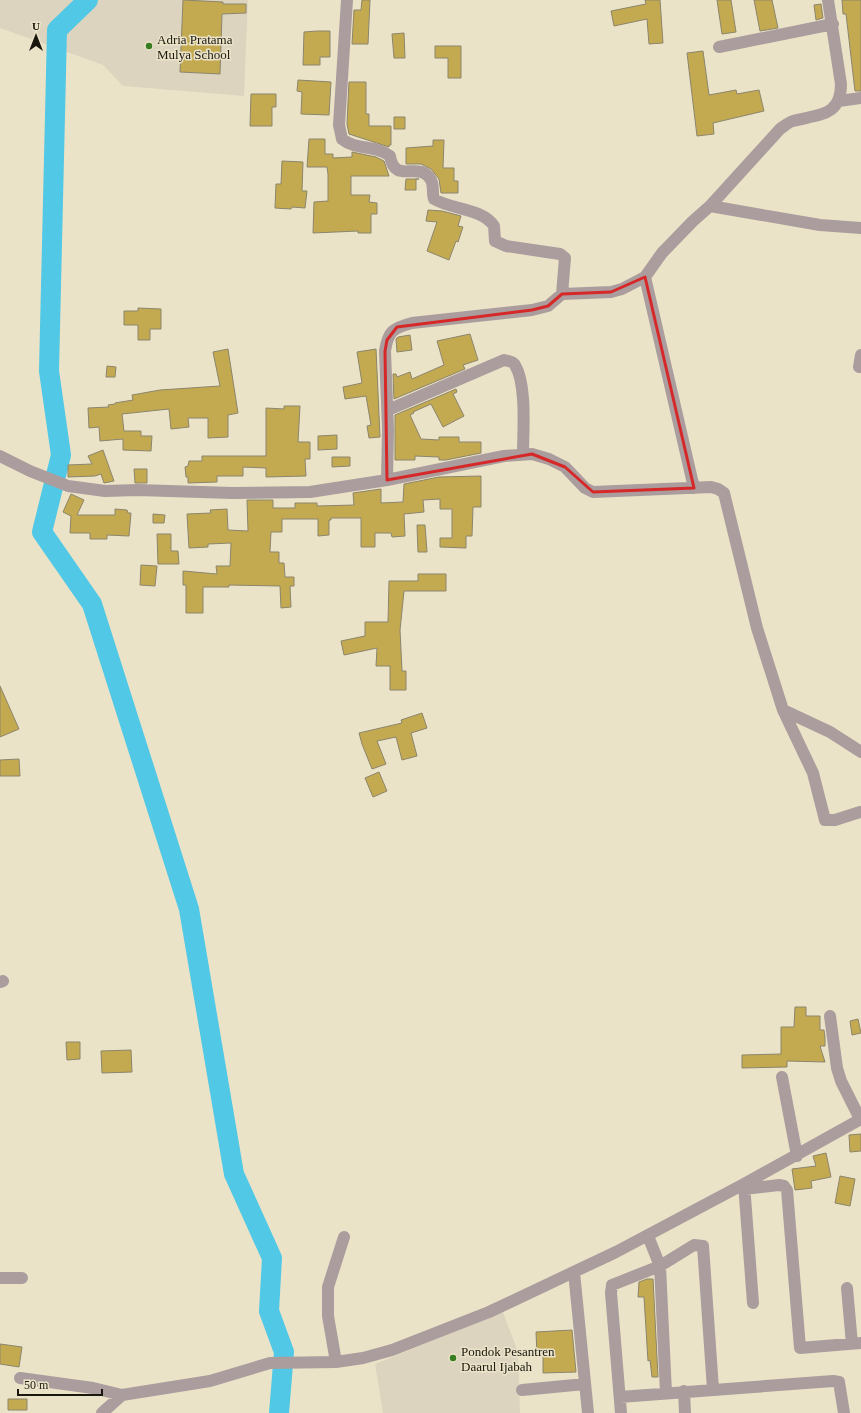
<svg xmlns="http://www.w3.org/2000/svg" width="861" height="1413" font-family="'Times New Roman',serif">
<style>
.education{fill:#ddd4bf}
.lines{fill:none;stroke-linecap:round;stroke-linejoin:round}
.river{stroke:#51c8e5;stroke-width:20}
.building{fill:#c3aa51;stroke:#8c856c}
.minor{stroke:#ab9d9d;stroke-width:12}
.marked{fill:none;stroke:#d62828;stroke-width:3;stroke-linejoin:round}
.poi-dot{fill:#377e22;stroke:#ebe3c8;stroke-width:1.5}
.labels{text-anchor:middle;stroke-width:3;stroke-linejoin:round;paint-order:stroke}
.poi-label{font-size:13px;fill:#1a170e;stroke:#ebe3c8;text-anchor:start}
</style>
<rect width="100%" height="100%" fill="#ebe3c8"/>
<path class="education" d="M0 0H248L244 96 123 86 103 65 0 28Z
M503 1312 518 1352 520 1413H383L375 1364Z"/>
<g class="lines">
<path class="river" d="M88 0 57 30 49 371 61 455 42 532 92 604 189 909 234 1174 272 1258 269 1311 284 1352 279 1413"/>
</g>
<path class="building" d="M183 0 223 2V4H246V13L222 14 220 74 180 72Z
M362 0H370L368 44H352L354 10H361Z
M645 0H660L663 43 649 44 647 19 614 26 611 11 646 4Z
M717 0H731L736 32 722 34Z
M754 0H772L778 28 760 31Z
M842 0H861V91H855L846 14H843Z
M821 4 823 18 816 20 814 5Z
M317 31H330V57H320V65H303L304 32Z
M404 33 405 58H394L392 34Z
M435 46H461V78H448V58H435Z
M703 51 709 95 736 90 737 94 759 90 764 111 713 123 714 134 697 136 687 53Z
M298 80 331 82 329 115 301 114 302 92 297 91Z
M349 82H366V114H369V126H391V145H389V147L349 134 347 124Z
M251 94H276V107H272V126H250Z
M394 117H405V129H394Z
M309 139H325V154H333V158L352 157V152L376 157 384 161 389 176H351V195H370L369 202 377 203V214H371V233H358V231L313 233 314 202 328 201V174L327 167H307Z
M433 140H444L443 168H454V181H458V193H441L439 179 431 169 421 164H406V148L433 146Z
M282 161 303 162 302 191H307L305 208 292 207 291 209 275 208 276 184H281Z
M406 179H419H416V190H405Z
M428 210 442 211 461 216 458 226 463 227 458 242 456 241 449 260 427 251 437 222 426 221Z
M138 308 161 309V329H150V340H138V325H124V311H138Z
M470 334 478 360 463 365 465 369 394 399 393 374H396L397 377 410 372 412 379 444 365 437 341Z
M410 335 412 350 397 352 396 339 398 337Z
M228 349 238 413 228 415V437L208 438V418H188L189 427 171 429 169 409 122 414 124 431H141V436H152L151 451 123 450V439L100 441 99 427 89 428 88 408 109 407 108 405 115 404V403L133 400 132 395 160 390 220 386 213 352Z
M376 349 380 437 369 438 367 426 371 425 366 396 345 399 343 387 362 383 357 352Z
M107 366 116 367 115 377H106Z
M456 389 457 392 453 394 464 416 443 427 431 404 413 412 414 413 410 415 421 439 439 440V437H459V442H481V453L446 460H439V457L415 456V460H395V415Z
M284 406H300L298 442H310V459H305L306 476 266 477V468L243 467V476H217V482L188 483V477H186L185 467 188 466 189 461H202V456H266V408L284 409Z
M337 435V449L318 450V436Z
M103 450 114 481 104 483 101 474 95 476 68 477V465L92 464 88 456Z
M332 457H350V466L332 467Z
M134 469H147V483H135Z
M481 476V507H473L472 536H466V548L440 547V538H452V509H440V499L423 500 424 512 404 514 405 536 392 537 391 533H375V547H361V518H331V520H329V535L318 536V519H282V532H271L270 552H279V563H284L285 577H294V586H290L291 607 281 608 280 586 229 585V587H203V613H186V585H183V571L217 574 216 566H230L231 543 208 544V547L189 548 187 514 211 513 210 510 227 509 228 530 248 531 247 500H273V508H295V503H317V506L354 505 353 493 381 489V503L403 502 404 484 439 477Z
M71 494 84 500 77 515H115V509L127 510 128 513H131L129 536 107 535V539H90V533H70L71 516 63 512Z
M153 514 165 515 164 523H153Z
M417 525H425L427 552H418Z
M157 534H171V551H178L179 564H158Z
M141 565 157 566 155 586 140 585Z
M418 574H446V591H404L400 630 402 671H406V690H390V666H376L377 648 344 655 341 641 365 636V622H388L389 581H418Z
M0 686 19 729 0 737Z
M422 713 427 728 411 733 417 756 402 760 396 737 377 741 386 764 372 769 362 744 359 733 402 723 401 720Z
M19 759 20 776H0V760Z
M379 772 387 791 373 797 365 778Z
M795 1007H806V1016H820V1030H824L825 1037V1046H820L825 1062 787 1061V1067L742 1068V1055L781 1054V1027H794Z
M858 1019 861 1033 852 1035 850 1021Z
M66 1042H80V1059L67 1060Z
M131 1050 132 1072 102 1073 101 1051Z
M861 1134V1151L850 1152 849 1135Z
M826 1153 831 1177 811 1181 812 1188 795 1190 792 1169 816 1166 813 1156Z
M840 1176 855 1179 850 1206 835 1203Z
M647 1279H653L658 1377H652L650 1360 648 1361 644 1297H638L639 1282Z
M572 1330 576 1372 543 1373V1354L537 1355 536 1332Z
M0 1344 22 1347 19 1367 0 1364Z
M8 1399H27V1410H8Z"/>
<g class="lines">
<path class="minor" d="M347 0 339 125 342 139C357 151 374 144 390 156 395 186 419 159 431 180 434 185 432 194 434 199 452 210 482 208 494 226L495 241 506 246 560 254 565 258 562 294
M719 47 833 24
M839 101 861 98
M710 206 820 225 861 228
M645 277 694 488
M859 367 861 355
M388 410 504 360C508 361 513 361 515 365 527 385 523 431 523 454
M0 456 30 471 68 486 105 491 138 490 232 493 310 492 387 480 504 456 532 454 549 459 565 467 585 488 593 492 711 487 718 489 724 493 757 628 783 710 830 732 861 752
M387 480 388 429 385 351C388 331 393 328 412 323L532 310 548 306 562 294 611 292 622 289 645 277 662 253 693 221 710 206 780 129C784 126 789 122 793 121 818 114 841 117 841 84L828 0
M783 710 813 773 825 820H835L860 812
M0 982 3 981
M830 1016 837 1068 841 1081 860 1119
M782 1077 797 1156
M744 1184 753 1303
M744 1189 779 1185 784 1186 787 1190 800 1348 861 1343
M648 1236 660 1266 666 1393
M574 1272 588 1413
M0 1278H22
M847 1288 852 1344
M336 1362 328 1316V1287L344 1237
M20 1378 93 1388 122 1395
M522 1390 585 1384
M684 1391 685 1413
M620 1397 833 1381 839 1382 844 1413
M102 1413 122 1395 210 1381 270 1363 336 1362 363 1358 392 1350 489 1312 616 1252 744 1184 861 1119
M621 1413 611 1293 612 1285 660 1266 694 1245 703 1246 713 1389"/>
</g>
<path class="marked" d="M645 277 694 488 593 492 565 467 532 454 387 480 385 351 387 340 397 327 532 310 548 306 562 294 611 292Z"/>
<g class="poi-dot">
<circle cx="149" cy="46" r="4"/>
<circle cx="453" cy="1358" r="4"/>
</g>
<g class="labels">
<g class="poi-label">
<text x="157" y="44">Adria Pratama<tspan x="157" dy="15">Mulya School</tspan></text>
<text x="461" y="1356">Pondok Pesantren<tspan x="461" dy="15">Daarul Ijabah</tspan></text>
</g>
</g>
<g transform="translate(36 36)" stroke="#ebe3c8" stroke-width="3" paint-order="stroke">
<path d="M0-3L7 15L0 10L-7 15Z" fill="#1a170e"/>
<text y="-6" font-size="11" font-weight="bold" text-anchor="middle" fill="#1a170e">U</text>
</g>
<path d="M18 1389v6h84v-6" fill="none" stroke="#1a170e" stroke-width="2"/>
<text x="24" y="1389" font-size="12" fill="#1a170e" stroke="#ebe3c8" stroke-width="3" paint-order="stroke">50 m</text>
</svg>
